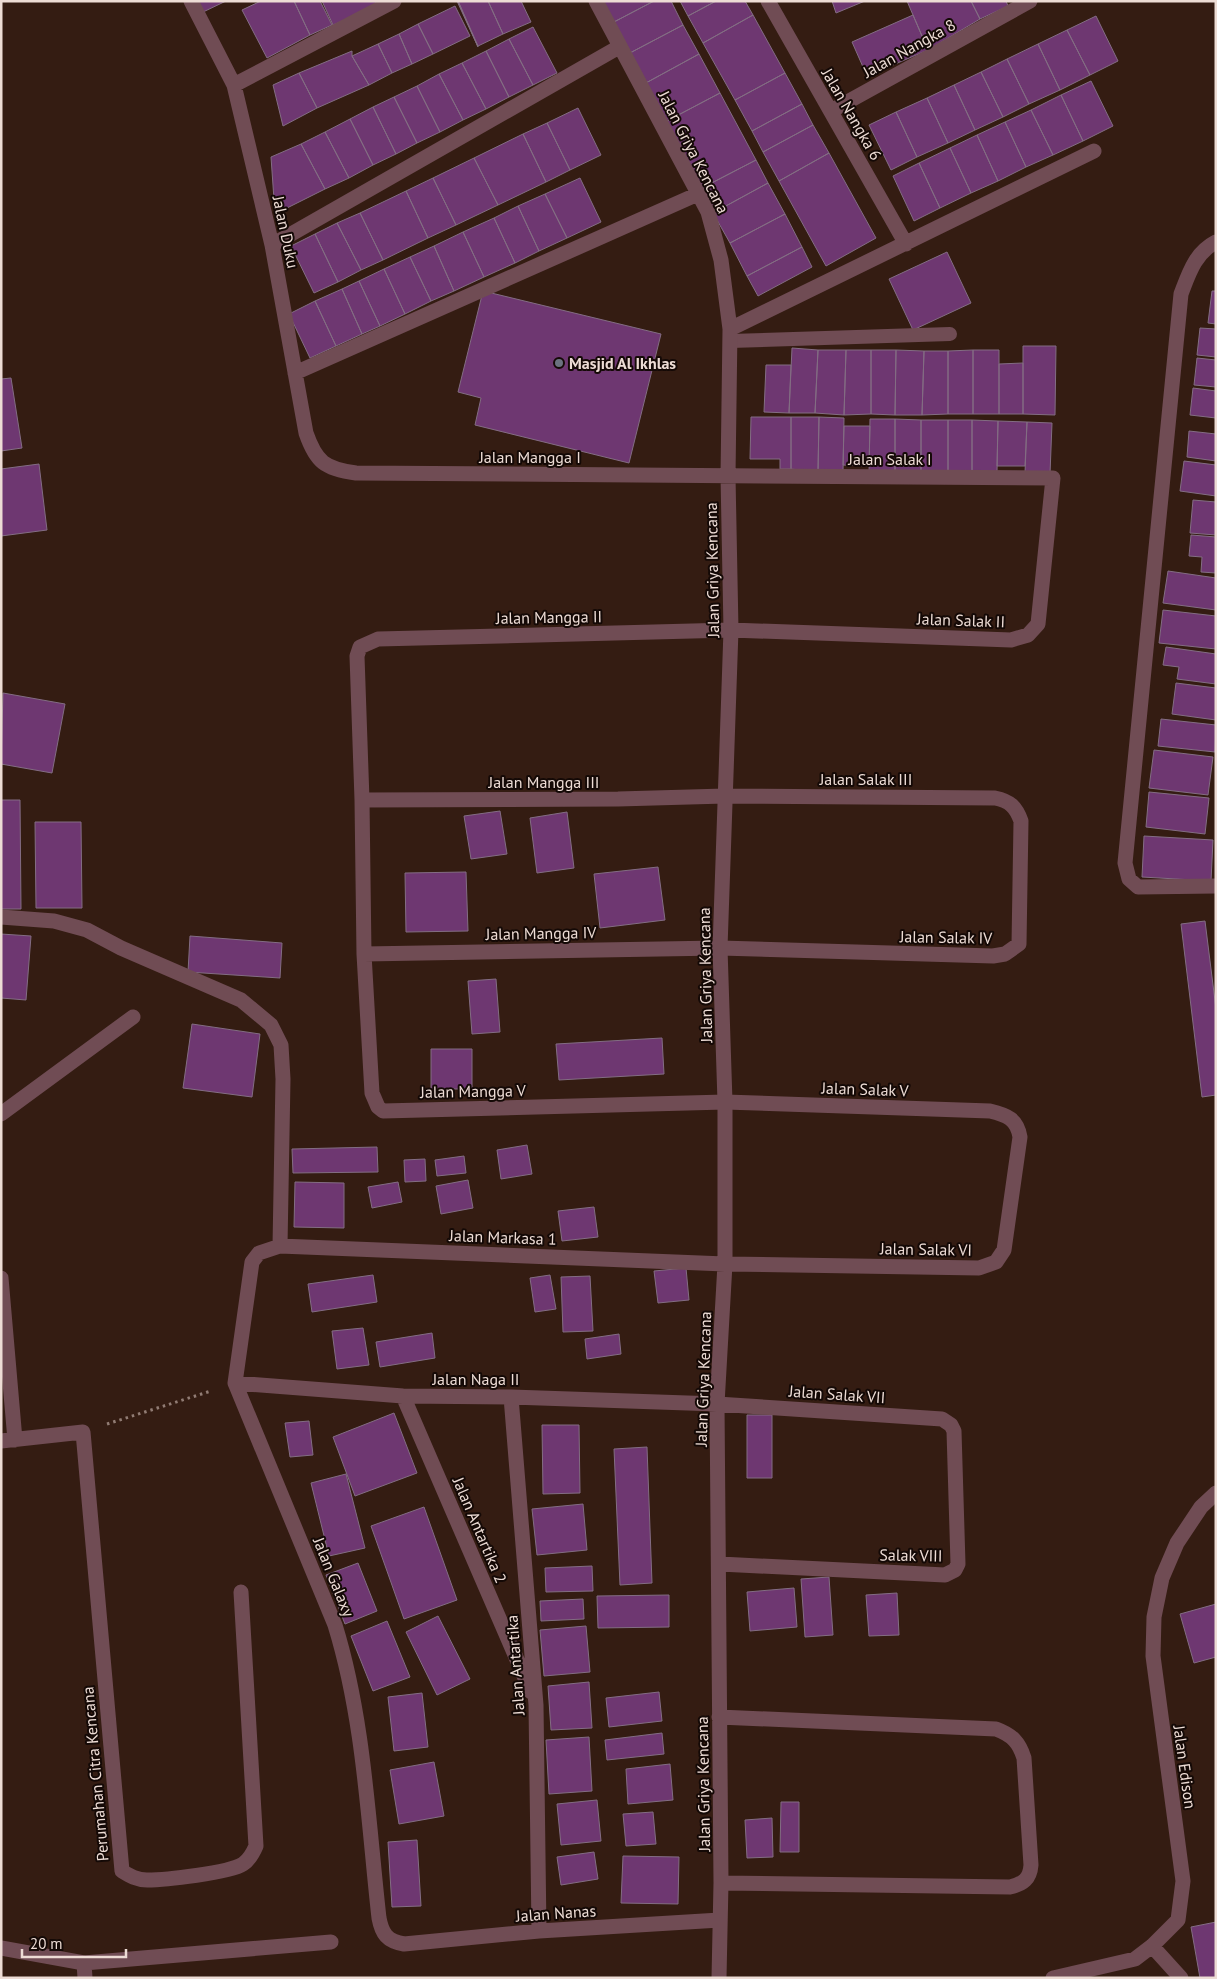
<svg xmlns="http://www.w3.org/2000/svg" width="1217" height="1979" font-family="'PT Sans',sans-serif">
<style>
.building{fill:#6e3771;stroke:#836d83}
.lines{fill:none;stroke-linecap:round;stroke-linejoin:round}
.path{stroke:#917c74;stroke-width:3;stroke-dasharray:2.5 4;stroke-linecap:butt}
.lane{stroke:#704c54;stroke-width:14}
.street{stroke:#704c54;stroke-width:15}
.worship-dot{fill:#6b7280;stroke:#140906;stroke-width:2}
.labels{text-anchor:middle;stroke-width:4;stroke-linejoin:round;paint-order:stroke}
.street-label{font-size:16px;fill:#eddcd5;stroke:#140906}
.poi-label{font-size:16px;font-weight:bold;fill:#eddcd5;stroke:#140906;text-anchor:start}
</style>
<rect width="100%" height="100%" fill="#341c12"/>
<path class="building" d="M195 1H226L201 13Z
M261 1H294L310 35 267 58 242 10Z
M294 1H320L332 25 310 35Z
M322 1H375L377 6 333 25Z
M457 1H458L478 47Z
M458 1H488L503 34 478 46Z
M488 1H521L531 22 503 34Z
M600 1H654L612 23Z
M654 1H671L683 25 628 54 612 23Z
M680 1H716L688 16Z
M716 1H745L753 15 703 43 688 16Z
M832 1H865L836 13Z
M907 1H971L980 19 928 50Z
M971 1H1006L1008 6 980 19Z
M455 6 470 36 433 54 418 24Z
M753 15 785 73 735 100 703 43Z
M913 15 928 50 867 76 852 42Z
M1096 16 1118 61 1090 75 1067 30Z
M418 24 433 54 412 64 399 34Z
M683 25 699 54 644 84 628 54Z
M533 27 557 73 533 85 509 39Z
M1067 30 1090 75 1060 90 1038 44Z
M399 34 412 64 392 73 378 44Z
M509 39 533 85 509 97 486 51Z
M378 44 392 73 369 85 352 56Z
M1038 44 1060 90 1029 104 1007 59Z
M352 51V56L369 85 317 108 299 73Z
M486 51 509 97 486 109 462 63Z
M699 54 720 93 665 122 644 84Z
M1007 59 1029 104 1003 117 981 72Z
M462 63 486 109 463 120 439 74Z
M981 72 1003 117 975 130 954 85Z
M299 73 317 108 283 126 273 85Z
M785 73 802 104 752 131 735 100Z
M439 74 463 120 440 132 417 86Z
M1091 81 1113 126 1083 141 1061 95Z
M954 85 975 130 948 143 927 98Z
M417 86 440 132 417 143 394 97Z
M720 93 756 160 700 189 665 122Z
M1061 95 1083 141 1053 155 1031 110Z
M394 97 417 143 396 154 373 107Z
M927 98 948 143 917 157 896 112Z
M802 104 813 125 763 152 752 131Z
M373 107 396 154 373 165 350 119Z
M578 108 601 155 570 170 547 123Z
M1031 110 1053 155 1026 167 1005 122Z
M896 112 917 157 891 170 869 125Z
M350 119 373 165 349 178 325 132Z
M1005 122 1026 167 998 181 977 135Z
M547 123 570 170 546 182 523 134Z
M813 125 829 153 779 181 763 152Z
M325 132 349 178 325 189 301 144Z
M523 134 546 182 498 205 474 158Z
M977 135 998 181 971 193 950 148Z
M301 144 325 189 275 214 271 157Z
M950 148 971 193 940 208 919 163Z
M829 153 876 238 826 266 779 181Z
M474 158 498 205 456 225 433 178Z
M756 160 768 183 713 213 700 189Z
M919 163 940 208 914 221 893 176Z
M433 178 456 225 428 238 406 191Z
M580 178 601 222 567 238 545 194Z
M768 183 785 214 730 243 713 213Z
M406 191 428 238 383 260 360 213Z
M545 194 567 238 539 251 518 206Z
M518 206 539 251 515 263 494 218Z
M360 213 383 260 361 270 337 223Z
M785 214 802 247 747 276 730 243Z
M494 218 515 263 484 277 463 232Z
M337 223 361 270 338 282 315 234Z
M463 232 484 277 454 291 434 246Z
M315 234 338 282 314 293 291 246Z
M434 246 454 291 431 301 410 257Z
M802 247 812 267 758 296 747 276Z
M947 252 971 303 913 330 889 279Z
M410 257 431 301 405 314 384 269Z
M384 269 405 314 380 326 359 281Z
M359 281 380 326 362 334 342 289Z
M342 289 362 334 336 346 315 301Z
M483 291 661 334 629 463 475 425 481 398 458 392Z
M1212 291H1216V324L1208 323Z
M315 301 336 346 310 358 289 314Z
M1200 328 1216 329V357L1197 355Z
M1023 346H1056L1055 415 1023 414Z
M792 348 818 350 815 413H789Z
M818 350H846L844 415 815 413Z
M846 350H871V414L844 415Z
M871 350H896L895 415 871 414Z
M896 350 924 351 922 415H895Z
M973 350V414H948V351Z
M973 350H999V414H973Z
M924 351H948V414L922 415Z
M1197 358 1216 360V387L1194 385Z
M1023 363V414H999V364Z
M766 365H791L789 413 764 412Z
M11 378 22 448 1 451V379Z
M1193 388 1216 391V418L1190 415Z
M751 417H791V469H780V459H750Z
M791 417H819L818 472 791 469Z
M819 417 844 418 843 472H818Z
M870 419H895V472L869 473Z
M895 419 921 420V472H895Z
M921 420H948V472H921Z
M948 420H972V472H948Z
M972 420 998 421 997 472H972Z
M998 421 1027 422 1025 466H997Z
M1027 422 1052 423 1050 474 1025 473Z
M844 426H870L869 466 843 465Z
M1189 431 1216 434V461L1187 457Z
M1184 461 1216 465V496L1180 491Z
M39 464 47 530 1 536V469Z
M1193 500 1216 502V535L1190 533Z
M1191 535 1216 537V573L1201 572 1202 557 1189 556Z
M1168 571 1216 578V610L1163 603Z
M1163 610 1216 616V649L1159 643Z
M1166 647 1216 654V684L1177 679 1179 667 1163 665Z
M1176 683 1216 688V720L1172 714Z
M3 693 65 704 52 773 1 764Z
M1161 719 1216 725 1215 752 1158 746Z
M1154 750 1213 757 1208 795 1149 788Z
M1149 792 1209 798 1205 834 1146 827Z
M1 800H20L21 909H1Z
M500 811 507 854 471 859 464 816Z
M567 812 574 868 537 873 530 818Z
M35 822H81L82 908H36Z
M1144 836 1213 840 1211 881 1142 877Z
M658 867 665 920 600 928 594 874Z
M466 872 468 931 406 932 405 873Z
M1205 921 1216 1009V1095L1202 1097 1181 924Z
M1 934 31 936 26 1000 1 998Z
M190 936 282 943 280 978 188 972Z
M496 979 500 1032 472 1034 468 981Z
M192 1024 260 1034 252 1097 183 1088Z
M662 1038 664 1074 559 1080 556 1044Z
M431 1049H472V1089H431Z
M527 1145 532 1174 501 1179 497 1150Z
M377 1147 378 1172 293 1173 292 1149Z
M464 1156 466 1173 437 1176 435 1160Z
M425 1159 426 1181 405 1182 404 1160Z
M468 1180 473 1208 441 1214 436 1186Z
M295 1182 344 1183V1228L294 1227Z
M398 1182 402 1202 372 1208 368 1187Z
M594 1207 598 1237 562 1241 558 1211Z
M686 1268 689 1300 658 1303 654 1271Z
M373 1275 377 1302 312 1312 308 1284Z
M550 1275 556 1309 535 1312 530 1278Z
M590 1276 593 1331 563 1332 561 1277Z
M363 1328 369 1365 337 1369 332 1331Z
M432 1333 435 1358 380 1367 376 1342Z
M619 1334 621 1354 587 1359 585 1339Z
M394 1413 417 1473 355 1496 333 1437Z
M747 1415H772V1478H747Z
M309 1421 313 1455 290 1457 285 1423Z
M542 1425H579L580 1493 543 1494Z
M647 1447 652 1583 620 1585 614 1449Z
M346 1474 365 1548 329 1556 311 1483Z
M583 1504 587 1550 537 1555 532 1509Z
M424 1507 457 1600 404 1619 371 1526Z
M358 1563 377 1611 345 1624 326 1575Z
M592 1566 593 1591 546 1592 545 1568Z
M829 1577 833 1635 805 1637 801 1579Z
M794 1588 797 1627 750 1631 747 1592Z
M897 1593 899 1635 869 1636 866 1595Z
M669 1595V1627L598 1628 597 1596Z
M583 1599 584 1619 541 1621 540 1601Z
M1216 1604V1657L1194 1663 1180 1614Z
M438 1616 470 1679 437 1695 406 1632Z
M387 1621 410 1677 373 1691 351 1636Z
M586 1626 590 1672 544 1676 540 1630Z
M589 1682 592 1728 551 1730 548 1686Z
M659 1692 662 1721 609 1727 606 1698Z
M422 1693 428 1747 394 1751 388 1697Z
M662 1733 664 1754 607 1760 605 1740Z
M589 1737 592 1791 549 1794 546 1740Z
M434 1762 444 1816 399 1824 390 1770Z
M670 1764 673 1800 628 1804 626 1769Z
M597 1800 601 1841 561 1845 557 1804Z
M781 1802H799V1852H780Z
M653 1812 656 1844 626 1846 623 1814Z
M772 1818 773 1857 747 1858 745 1820Z
M417 1840 421 1906 392 1907 388 1842Z
M594 1852 598 1879 561 1885 557 1857Z
M623 1856 679 1857 678 1904 621 1903Z
M1216 1922V1978H1200L1191 1927Z"/>
<g class="lines">
<path class="path" d="M107 1424 211 1391"/>
<path class="lane" d="M730 341 950 334"/>
<path class="street" d="M191 1 234 85 272 245 306 433C316 462 325 469 356 473L1053 478 1038 624 1028 635 1011 640 731 630 378 639 360 647 357 656 362 800 364 954 372 1093 378 1107 383 1111 725 1102 990 1111C1007 1115 1017 1119 1020 1137L1004 1250 996 1262 979 1268 725 1264 280 1246 259 1253 252 1262 235 1383 335 1625C364 1719 368 1820 379 1918 382 1934 387 1941 404 1944L539 1931 720 1920
M596 1 708 212 721 260 730 329 728 476 731 630 720 948 725 1102V1264L717 1404 721 1883 719 1978
M768 1 906 244
M234 85 394 1
M831 111 1030 1
M1216 242C1195 253 1189 273 1181 294L1125 863 1129 879 1138 887 1216 886
M272 245 619 47
M730 329 1094 151
M295 373 698 194
M362 800 618 799 725 796 995 798C1010 801 1016 807 1021 821L1019 944 1005 954 993 956 720 948 364 954
M1 917 54 921 87 930 121 948 241 1000 271 1025 281 1045 283 1079 280 1246
M1 1114 133 1017
M1 1278 15 1440
M235 1383 403 1396 511 1397 717 1404 942 1419 951 1425 954 1431 958 1564 955 1570 945 1575 720 1564
M403 1396 531 1692
M511 1397 536 1705 539 1931
M1 1441 83 1432 122 1871C130 1876 137 1880 147 1880 165 1880 229 1873 243 1864 249 1860 253 1853 256 1846L241 1592
M719 1717 996 1729C1012 1735 1019 1742 1024 1758L1031 1865C1030 1879 1023 1884 1010 1887L721 1883
M1152 1946 1181 1978
M1 1948 84 1963
M85 1978 84 1963 331 1942
M1053 1978 1135 1959 1152 1946 1178 1920 1183 1881 1153 1656 1154 1617 1162 1578 1177 1543 1201 1507 1216 1493"/>
</g>
<circle class="worship-dot" cx="559" cy="363" r="5"/>
<g class="labels">
<g class="street-label">
<text transform="translate(909 48) rotate(-29)" y="6">Jalan Nangka 8</text>
<text transform="translate(852 114) rotate(60)" y="6">Jalan Nangka 6</text>
<text transform="translate(694 152) rotate(63)" y="6">Jalan Griya Kencana</text>
<text transform="translate(286 232) rotate(78)" y="6">Jalan Duku</text>
<text x="530" y="463">Jalan Mangga I</text>
<text x="890" y="465">Jalan Salak I</text>
<text transform="translate(712 570) rotate(-91)" y="6">Jalan Griya Kencana</text>
<text transform="translate(549 617) rotate(-1)" y="6">Jalan Mangga II</text>
<text transform="translate(961 620) rotate(2)" y="6">Jalan Salak II</text>
<text x="866" y="785">Jalan Salak III</text>
<text x="544" y="788">Jalan Mangga III</text>
<text transform="translate(541 933) rotate(-1)" y="6">Jalan Mangga IV</text>
<text transform="translate(946 937) rotate(1)" y="6">Jalan Salak IV</text>
<text transform="translate(705 975) rotate(-91)" y="6">Jalan Griya Kencana</text>
<text transform="translate(865 1089) rotate(2)" y="6">Jalan Salak V</text>
<text transform="translate(473 1091) rotate(-1)" y="6">Jalan Mangga V</text>
<text transform="translate(503 1237) rotate(2)" y="6">Jalan Markasa 1</text>
<text transform="translate(926 1249) rotate(1)" y="6">Jalan Salak VI</text>
<text x="476" y="1385">Jalan Naga II</text>
<text transform="translate(703 1379) rotate(-88)" y="6">Jalan Griya Kencana</text>
<text transform="translate(837 1394) rotate(4)" y="6">Jalan Salak VII</text>
<text transform="translate(480 1530) rotate(67)" y="6">Jalan Antartika 2</text>
<text transform="translate(911 1555) rotate(1)" y="6">Salak VIII</text>
<text transform="translate(334 1577) rotate(68)" y="6">Jalan Galaxy</text>
<text transform="translate(515 1665) rotate(-94)" y="6">Jalan Antartika</text>
<text transform="translate(1185 1767) rotate(82)" y="6">Jalan Edison</text>
<text transform="translate(95 1774) rotate(-95)" y="6">Perumahan Citra Kencana</text>
<text transform="translate(703 1784) rotate(-91)" y="6">Jalan Griya Kencana</text>
<text transform="translate(556 1913) rotate(-4)" y="6">Jalan Nanas</text>
</g>
<g class="poi-label">
<text x="569" y="369">Masjid Al Ikhlas</text>
</g>
</g>
<rect width="1217" height="1979" fill="none" stroke="#eddcd5" stroke-width="5"/>
<path d="M22 1949v8h104v-8" fill="none" stroke="#eddcd5" stroke-width="2.5"/>
<text x="30" y="1949" font-size="15" fill="#eddcd5" stroke="#140906" stroke-width="4" paint-order="stroke">20 m</text>
</svg>
